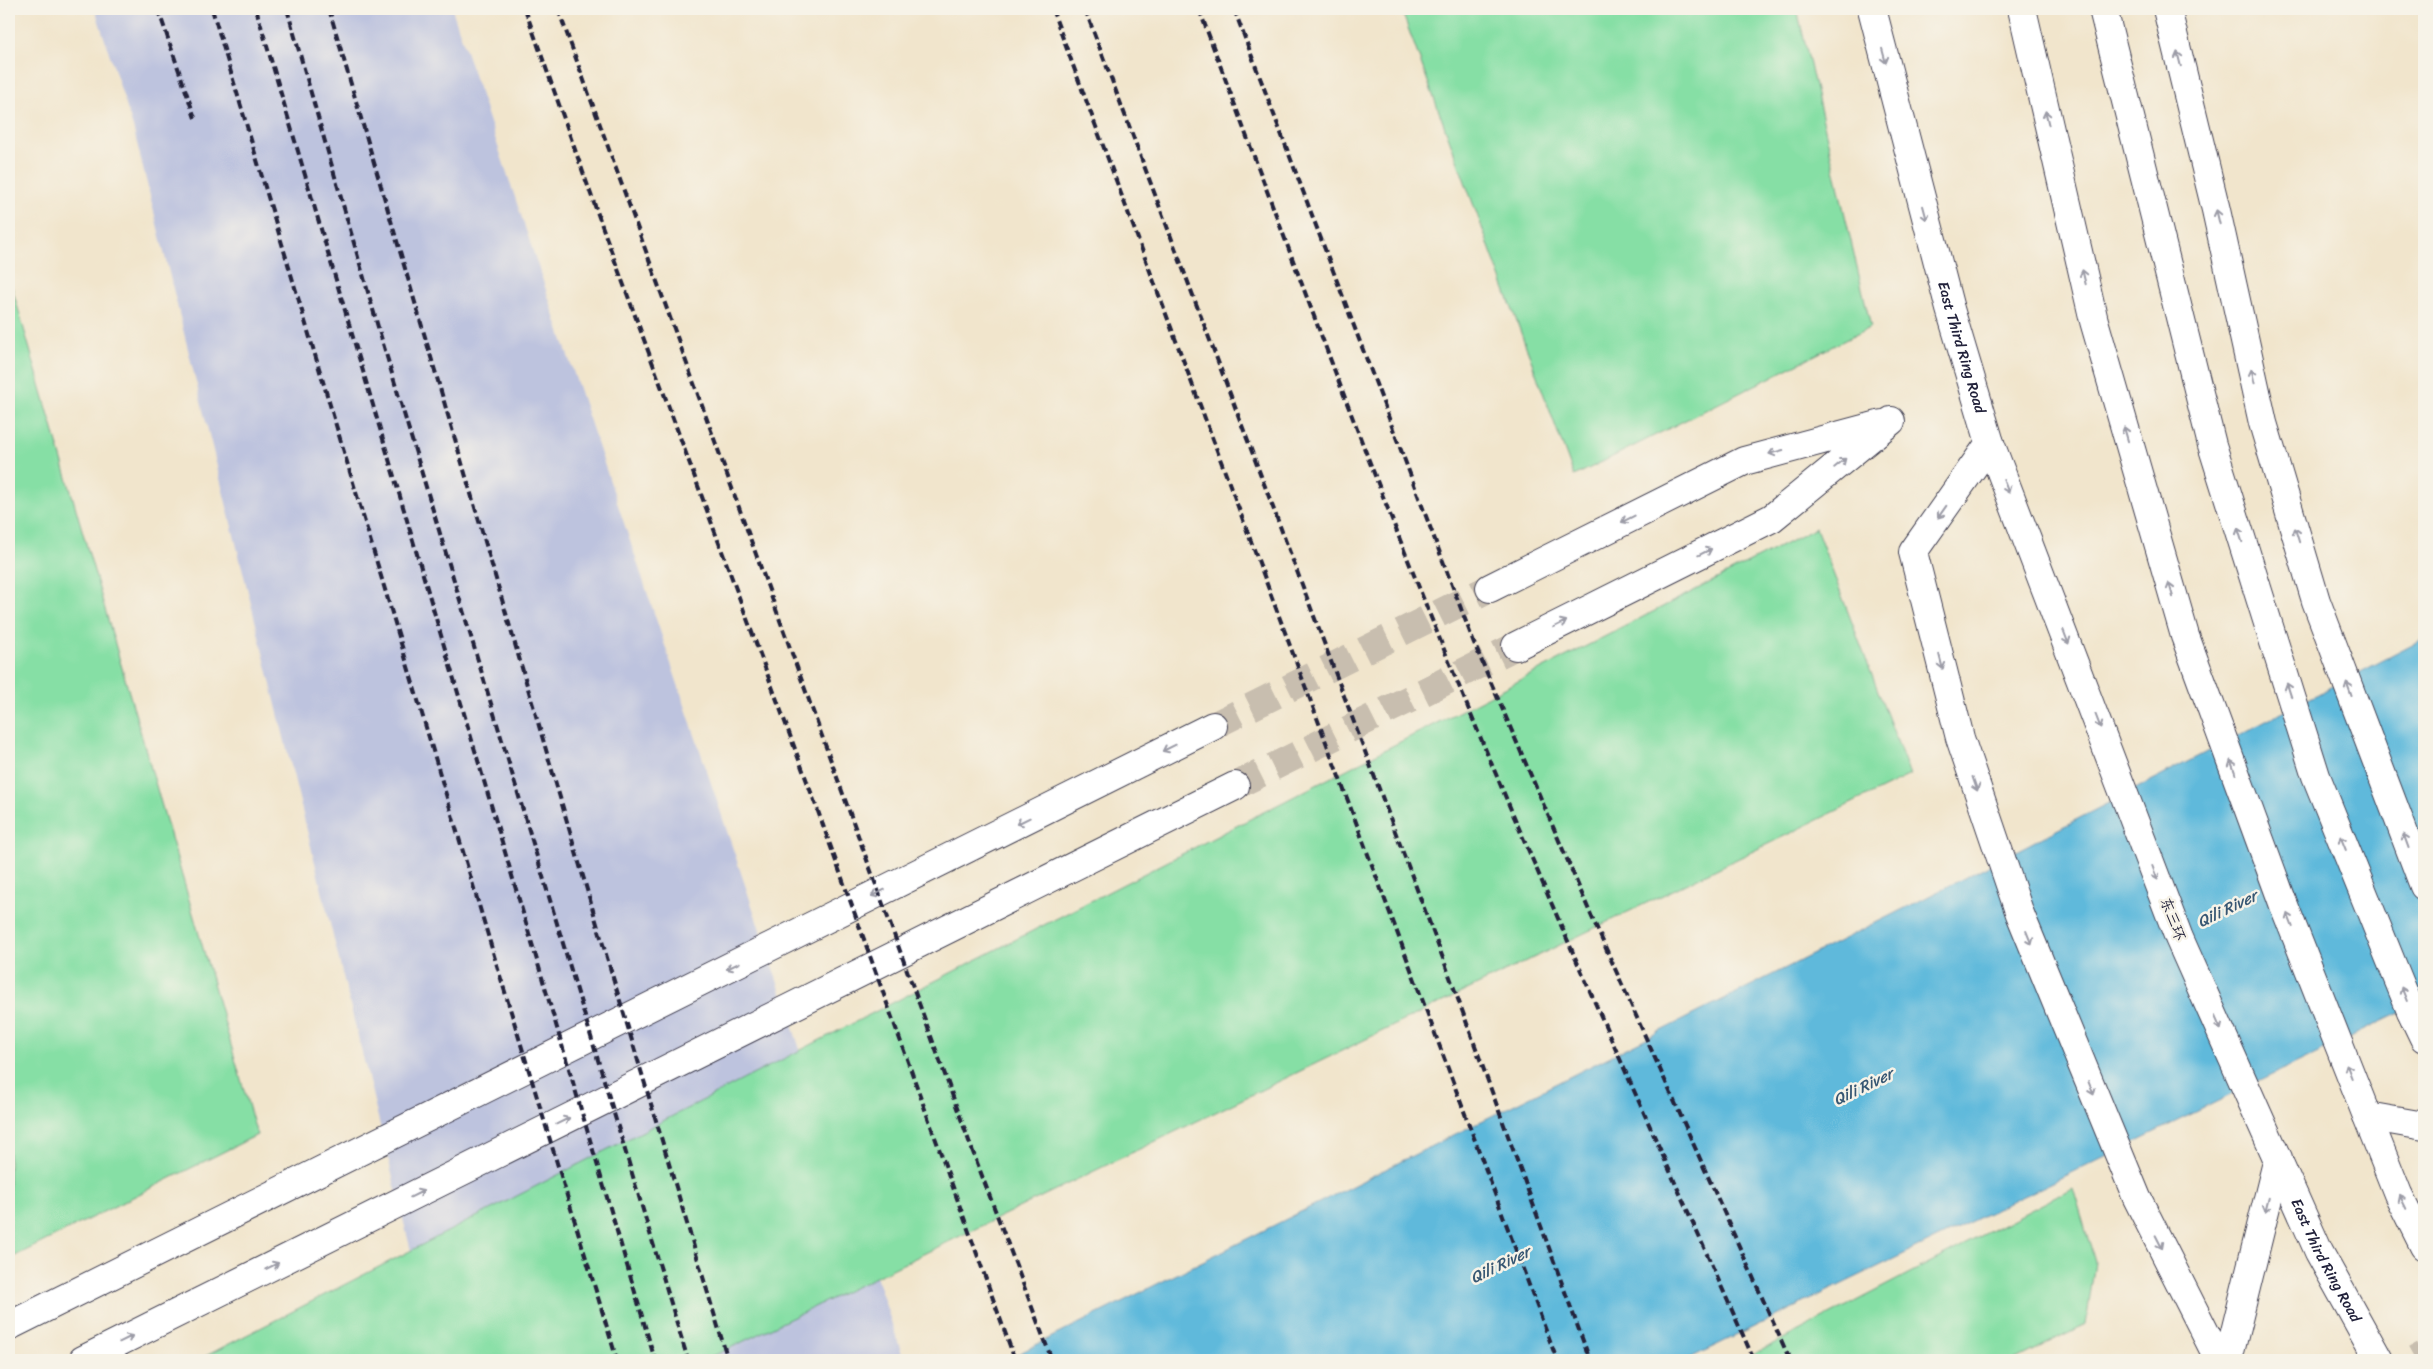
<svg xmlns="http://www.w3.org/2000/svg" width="2433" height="1369" font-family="Sriracha,'LXGW WenKai TC',sans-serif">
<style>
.industrial{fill:#bdc3de}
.green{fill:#86dfa5;stroke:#548070}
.water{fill:#5eb9db;stroke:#406e8b}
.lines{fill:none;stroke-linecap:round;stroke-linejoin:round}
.minor-tunnel{stroke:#c8beaf;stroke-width:28;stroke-dasharray:28 14;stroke-linecap:butt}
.minor-casing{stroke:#413f51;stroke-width:30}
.major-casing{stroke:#413f51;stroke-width:30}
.minor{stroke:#fff;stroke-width:28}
.major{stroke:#fff;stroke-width:28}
.rail{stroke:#22223b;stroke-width:4;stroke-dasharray:8 4;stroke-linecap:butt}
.oneway{stroke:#9c9ca7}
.labels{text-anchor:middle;stroke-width:5;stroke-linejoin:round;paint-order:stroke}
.street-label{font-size:15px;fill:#22223b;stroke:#f7f3e8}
.water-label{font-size:16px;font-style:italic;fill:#375773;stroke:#f7f3e8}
</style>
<rect width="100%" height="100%" fill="#f7f3e8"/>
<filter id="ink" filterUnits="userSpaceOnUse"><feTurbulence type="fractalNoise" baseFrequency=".02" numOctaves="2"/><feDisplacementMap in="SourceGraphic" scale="10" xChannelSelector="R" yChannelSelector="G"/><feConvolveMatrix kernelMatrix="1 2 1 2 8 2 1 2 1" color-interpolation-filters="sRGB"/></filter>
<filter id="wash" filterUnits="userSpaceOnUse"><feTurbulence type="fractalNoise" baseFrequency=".0096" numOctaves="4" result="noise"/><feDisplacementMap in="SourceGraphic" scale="20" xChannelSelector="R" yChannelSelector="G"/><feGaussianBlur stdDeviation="1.12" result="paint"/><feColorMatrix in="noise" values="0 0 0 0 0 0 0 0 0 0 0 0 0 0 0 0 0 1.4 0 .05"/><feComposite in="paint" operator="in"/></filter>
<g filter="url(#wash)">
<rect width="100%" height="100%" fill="#f1e5cc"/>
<path class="industrial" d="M95 9H452L904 1360H438L133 127Z"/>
<path class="green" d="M1401 9H1797L1871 327 1574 476Z
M9 277 257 1135 9 1259Z
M1816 528 1910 775 705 1360H198Z
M2073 1188 2095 1262 2086 1324 2015 1360H1743Z"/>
<path class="water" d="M2424 639V1001L1686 1360H1006L1939 891Z"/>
</g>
<g filter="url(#ink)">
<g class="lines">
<path class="minor-tunnel" d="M1213 726 1490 588
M1235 786 1516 646
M2415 1360 2424 1355"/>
<defs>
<path id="minor" d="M2103 9 2212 445 2316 776 2411 1011 2424 1038
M2167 9 2216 210 2263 423 2316 601 2424 886
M1990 443 1913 552 1960 738 2020 914 2137 1198 2219 1360
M1490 588 1744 461 1882 424
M1516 646 1772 518 1891 421
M2367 1116 2424 1126
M9 1326 1213 726
M83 1360 1235 786
M2228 1360 2278 1158"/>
<g id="major">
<path id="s1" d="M1872 9 1950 309 1990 443 2179 938 2319 1252 2379 1360"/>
<path d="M2022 9 2094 321 2185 636 2283 903 2367 1116 2398 1194 2424 1246"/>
</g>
</defs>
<use href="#minor" class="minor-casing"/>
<use href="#major" class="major-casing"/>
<use href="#minor" class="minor"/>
<use href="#major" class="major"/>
<path class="rail" d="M158 9 195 118
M212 9 498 969 617 1360
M256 9 655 1360
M287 9 378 327 688 1360
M329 9 602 941 728 1360
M525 9 605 234 819 814 1015 1360
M558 9 973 1152 1052 1360
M1052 9 1557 1360
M1085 9 1447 969 1590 1360
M1199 9C1279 222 1357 436 1443 647 1541 887 1649 1123 1754 1360
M1234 9 1474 643 1591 915 1790 1360"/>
</g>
<defs><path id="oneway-shaft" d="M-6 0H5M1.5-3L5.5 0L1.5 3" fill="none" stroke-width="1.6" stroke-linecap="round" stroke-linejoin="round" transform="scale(1.25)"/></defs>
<g class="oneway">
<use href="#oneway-shaft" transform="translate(1884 56) rotate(75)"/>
<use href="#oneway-shaft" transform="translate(2179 59) rotate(-104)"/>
<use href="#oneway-shaft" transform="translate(2047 118) rotate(-103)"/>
<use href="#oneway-shaft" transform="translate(1925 213) rotate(75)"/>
<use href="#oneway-shaft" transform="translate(2218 217) rotate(-103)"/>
<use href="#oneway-shaft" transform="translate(2084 277) rotate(-103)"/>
<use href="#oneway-shaft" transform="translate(2253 376) rotate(-102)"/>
<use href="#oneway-shaft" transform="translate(2126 434) rotate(-106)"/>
<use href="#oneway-shaft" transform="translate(1776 452) rotate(165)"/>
<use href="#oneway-shaft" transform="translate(1840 463) rotate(-39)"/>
<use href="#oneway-shaft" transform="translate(2006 486) rotate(69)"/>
<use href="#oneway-shaft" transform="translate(1942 512) rotate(125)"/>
<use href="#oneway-shaft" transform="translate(1628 519) rotate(153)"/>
<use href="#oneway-shaft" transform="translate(2240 535) rotate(-108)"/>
<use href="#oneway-shaft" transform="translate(2297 535) rotate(-107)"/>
<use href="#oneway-shaft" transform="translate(1705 552) rotate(-26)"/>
<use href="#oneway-shaft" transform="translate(2171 590) rotate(-106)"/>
<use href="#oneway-shaft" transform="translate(1560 624) rotate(-26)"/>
<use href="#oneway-shaft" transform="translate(2066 637) rotate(69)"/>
<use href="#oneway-shaft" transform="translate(1941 662) rotate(76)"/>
<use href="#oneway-shaft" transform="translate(2349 689) rotate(-110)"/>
<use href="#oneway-shaft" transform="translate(2289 690) rotate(-108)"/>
<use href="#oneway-shaft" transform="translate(2098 721) rotate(69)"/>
<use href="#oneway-shaft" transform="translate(1169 748) rotate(154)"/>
<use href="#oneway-shaft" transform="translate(2233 767) rotate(-110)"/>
<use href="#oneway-shaft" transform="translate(1975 784) rotate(71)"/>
<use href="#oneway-shaft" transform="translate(1023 821) rotate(154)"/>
<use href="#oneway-shaft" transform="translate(2406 841) rotate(-110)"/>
<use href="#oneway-shaft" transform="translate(2343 843) rotate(-112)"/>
<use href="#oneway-shaft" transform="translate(2155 873) rotate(69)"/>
<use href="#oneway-shaft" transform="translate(878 893) rotate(154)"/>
<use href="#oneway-shaft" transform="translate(2290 920) rotate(-111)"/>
<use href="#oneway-shaft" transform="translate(2029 938) rotate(68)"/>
<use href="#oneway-shaft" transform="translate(733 966) rotate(154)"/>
<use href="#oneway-shaft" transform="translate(2404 994) rotate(-112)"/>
<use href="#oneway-shaft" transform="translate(2218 1023) rotate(66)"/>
<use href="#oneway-shaft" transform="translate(2349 1071) rotate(-111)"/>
<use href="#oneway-shaft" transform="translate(2091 1088) rotate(68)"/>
<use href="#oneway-shaft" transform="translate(563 1121) rotate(-26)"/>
<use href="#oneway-shaft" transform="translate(417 1194) rotate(-26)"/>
<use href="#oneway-shaft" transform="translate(2403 1202) rotate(-116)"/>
<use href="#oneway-shaft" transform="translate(2267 1205) rotate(104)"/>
<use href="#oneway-shaft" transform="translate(2159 1242) rotate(63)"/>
<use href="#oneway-shaft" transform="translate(272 1266) rotate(-26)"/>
<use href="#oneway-shaft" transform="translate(126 1339) rotate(-26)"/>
</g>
</g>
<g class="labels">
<g class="street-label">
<text dy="5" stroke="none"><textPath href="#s1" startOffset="350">East Third Ring Road</textPath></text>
<text transform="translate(2173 919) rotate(69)" y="5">东三环</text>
<text dy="5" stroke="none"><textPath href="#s1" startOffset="1334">East Third Ring Road</textPath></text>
</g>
<g class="water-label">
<text transform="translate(2227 908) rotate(-26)" y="6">Qili River</text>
<text transform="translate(1863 1086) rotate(-26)" y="6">Qili River</text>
<text transform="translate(1500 1264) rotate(-26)" y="6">Qili River</text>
</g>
</g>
<rect width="2433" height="1369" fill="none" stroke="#f7f3e8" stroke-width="30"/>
</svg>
